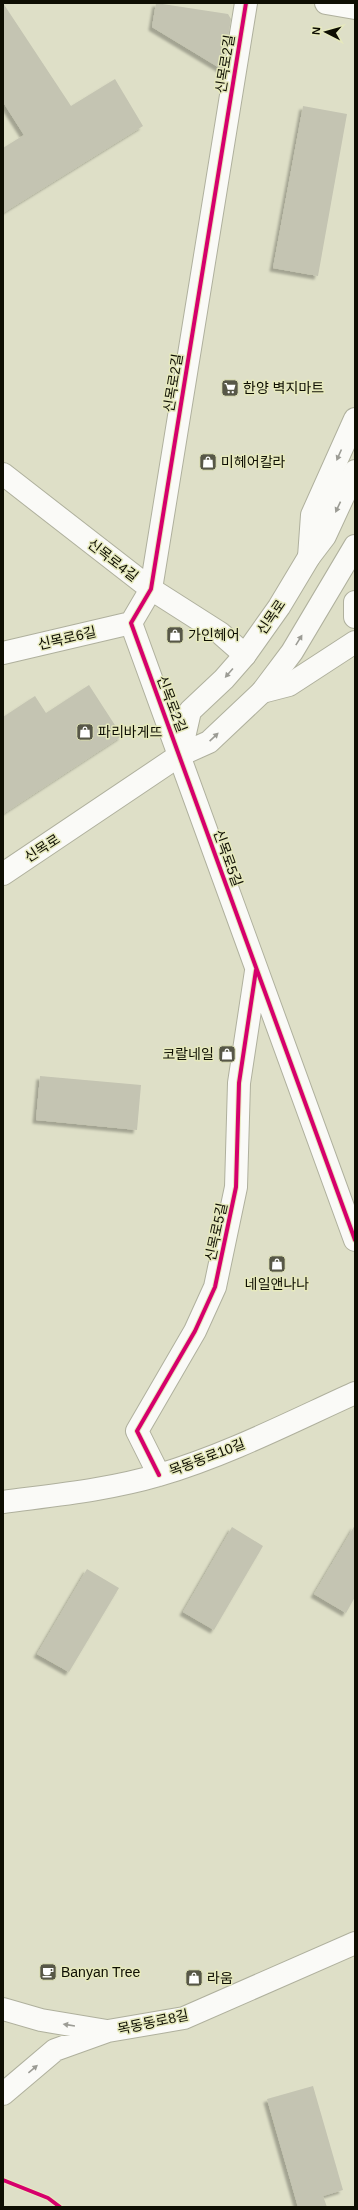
<svg xmlns="http://www.w3.org/2000/svg" width="358" height="2210" font-family="Arial,'Noto Sans KR',sans-serif">
<style>
.building{fill:#c4c4b2;filter:url(#shadow)}
.lines{fill:none;stroke-linecap:round;stroke-linejoin:round}
.minor-casing{stroke:#afb09d;stroke-width:24}
.major-casing{stroke:#afb09d;stroke-width:24}
.minor{stroke:#fafaf7;stroke-width:22}
.major{stroke:#fafaf7;stroke-width:22}
.cycleway-casing{stroke:#e6e9bd;stroke-width:6}
.cycleway{stroke:#d6006c;stroke-width:4}
.oneway{fill:#9c9c95}
.labels{text-anchor:middle;stroke-width:3;stroke-linejoin:round;paint-order:stroke}
.street-label{font-size:14px;fill:#0e0e02;stroke:#e6e9bd}
.poi-label{font-size:14px;fill:#0e0e02;stroke:#e6e9bd;text-anchor:start}
</style>
<defs>
<filter id="shadow"><feDropShadow dx="-3.5" dy="3.5" stdDeviation="1" flood-color="#0004"/></filter>
</defs>
<rect width="100%" height="100%" fill="#dedfc7"/>
<path class="building" d="M3 3 71 106 115 79 143 126 3 213V148L24 135 3 102Z
M156 3 228 14 231 19 223 70 152 27Z
M303 106 347 114 318 276 273 268Z
M89 685 122 736 3 814V717L35 696 46 713Z
M40 1076 141 1085 137 1130 36 1120Z
M355 1525V1597L346 1613 314 1594Z
M232 1527 263 1546 214 1630 183 1612Z
M87 1569 119 1588 69 1672 37 1654Z
M313 2086 343 2190 323 2196 327 2207H298L267 2099Z"/>
<g class="lines">
<defs>
<path id="minor" d="M246 3 151 589 131 623 355 1240
M326 3 355 8
M3 474 151 589 220 633 245 655
M309 557 312 515 355 419
M355 602V617
M3 653 131 623
M262 692 289 685 355 642
M159 1475 137 1431 195 1331 215 1287 236 1187 239 1083 256 971
M3 1502C55 1495 108 1490 159 1475 227 1455 291 1422 355 1393
M3 2009 41 2020 107 2031
M3 2094 55 2050 108 2031 184 2018 355 1943"/>
<path id="major" d="M180 755 190 711 224 679 245 655 279 607 309 557 325 536 355 471
M3 874 180 755 209 742 262 692 292 652 355 546"/>
</defs>
<use href="#minor" class="minor-casing"/>
<use href="#major" class="major-casing"/>
<use href="#minor" class="minor"/>
<use href="#major" class="major"/>
<defs>
<path id="cycleway" d="M246 3 151 589 131 623 355 1240
M159 1475 137 1431 195 1331 215 1287 236 1187 239 1083 256 970
M3 2180 48 2198 60 2207"/>
</defs>
<use href="#cycleway" class="cycleway-casing"/>
<use href="#cycleway" class="cycleway"/>
</g>
<defs><path id="oneway-solid" d="M-6-.8H1V-3.2L6.5 0L1 3.2V.8H-6Z"/></defs>
<g class="oneway">
<use href="#oneway-solid" transform="translate(339 455) rotate(114)"/>
<use href="#oneway-solid" transform="translate(338 507) rotate(115)"/>
<use href="#oneway-solid" transform="translate(299 640) rotate(-58)"/>
<use href="#oneway-solid" transform="translate(229 673) rotate(131)"/>
<use href="#oneway-solid" transform="translate(214 737) rotate(-43)"/>
<use href="#oneway-solid" transform="translate(69 2025) rotate(-171)"/>
<use href="#oneway-solid" transform="translate(33 2069) rotate(-40)"/>
</g>
<defs>
<symbol id="supermarket-square" viewBox="-11 -11 22 22"><rect x="-9" y="-9" width="18" height="18" rx="4" fill="#575747" stroke="#e6e9bd"/><path d="M-6-5.5h2.5l.6 2H6L4.5 2H-2.5L-4.4-4H-6ZM-1.5 3.2a1.3 1.3 0 1 0 .1 0ZM3 3.2a1.3 1.3 0 1 0 .1 0Z" fill="#fff"/></symbol>
<symbol id="shop-square" viewBox="-11 -11 22 22"><rect x="-9" y="-9" width="18" height="18" rx="4" fill="#575747" stroke="#e6e9bd"/><path d="M-5-2.5h2.3a2.7 3.5 0 0 1 5.4 0H5L5.5 6h-11ZM-1.5-2.5h3a1.5 2.3 0 0 0-3 0Z" fill="#fff"/></symbol>
<symbol id="cafe-square" viewBox="-11 -11 22 22"><rect x="-9" y="-9" width="18" height="18" rx="4" fill="#575747" stroke="#e6e9bd"/><path d="M-5.5-4.5H6V0H3Q3 3.5 0 3.5H-2.5Q-5.5 3.5-5.5 0ZM3-3.2v2h1.7v-2ZM-6 4.5H4V6H-6Z" fill="#fff"/></symbol>
</defs>
<g fill-rule="evenodd">
<use href="#supermarket-square" x="220" y="378" width="20" height="20"/>
<use href="#shop-square" x="198" y="452" width="20" height="20"/>
<use href="#shop-square" x="165" y="625" width="20" height="20"/>
<use href="#shop-square" x="75" y="722" width="20" height="20"/>
<use href="#shop-square" x="217" y="1044" width="20" height="20"/>
<use href="#shop-square" x="267" y="1254" width="20" height="20"/>
<use href="#cafe-square" x="38" y="1962" width="20" height="20"/>
<use href="#shop-square" x="184" y="1968" width="20" height="20"/>
</g>
<g class="labels">
<g class="street-label">
<text transform="translate(225 64) rotate(-81)" y="5">신목로2길</text>
<text transform="translate(173 383) rotate(-81)" y="5">신목로2길</text>
<text transform="translate(113 560) rotate(38)" y="5">신목로4길</text>
<text transform="translate(271 617) rotate(-56)" y="5">신목로</text>
<text transform="translate(67 638) rotate(-13)" y="5">신목로6길</text>
<text transform="translate(172 704) rotate(69)" y="5">신목로2길</text>
<text transform="translate(42 848) rotate(-33)" y="5">신목로</text>
<text transform="translate(228 858) rotate(70)" y="5">신목로5길</text>
<text transform="translate(216 1232) rotate(-78)" y="5">신목로5길</text>
<text transform="translate(207 1457) rotate(-21)" y="5">목동동로10길</text>
<text transform="translate(153 2022) rotate(-12)" y="5">목동동로8길</text>
</g>
<g class="poi-label">
<text x="243" y="393">한양 벽지마트</text>
<text x="221" y="467">미헤어칼라</text>
<text x="188" y="640">가인헤어</text>
<text x="98" y="737">파리바게뜨</text>
<text x="214" y="1059" text-anchor="end">코랄네일</text>
<text x="277" y="1289" text-anchor="middle">네일앤나나</text>
<text x="61" y="1977">Banyan Tree</text>
<text x="207" y="1983">라움</text>
</g>
</g>
<rect width="358" height="2210" fill="none" stroke="#0e0e02" stroke-width="8"/>
<g transform="translate(326 32) rotate(276)" stroke="#e6e9bd" stroke-width="3" paint-order="stroke">
<path d="M0-3L7 15L0 10L-7 15Z" fill="#0e0e02"/>
<text y="-6" font-size="11" font-weight="bold" text-anchor="middle" fill="#0e0e02">N</text>
</g>
</svg>
